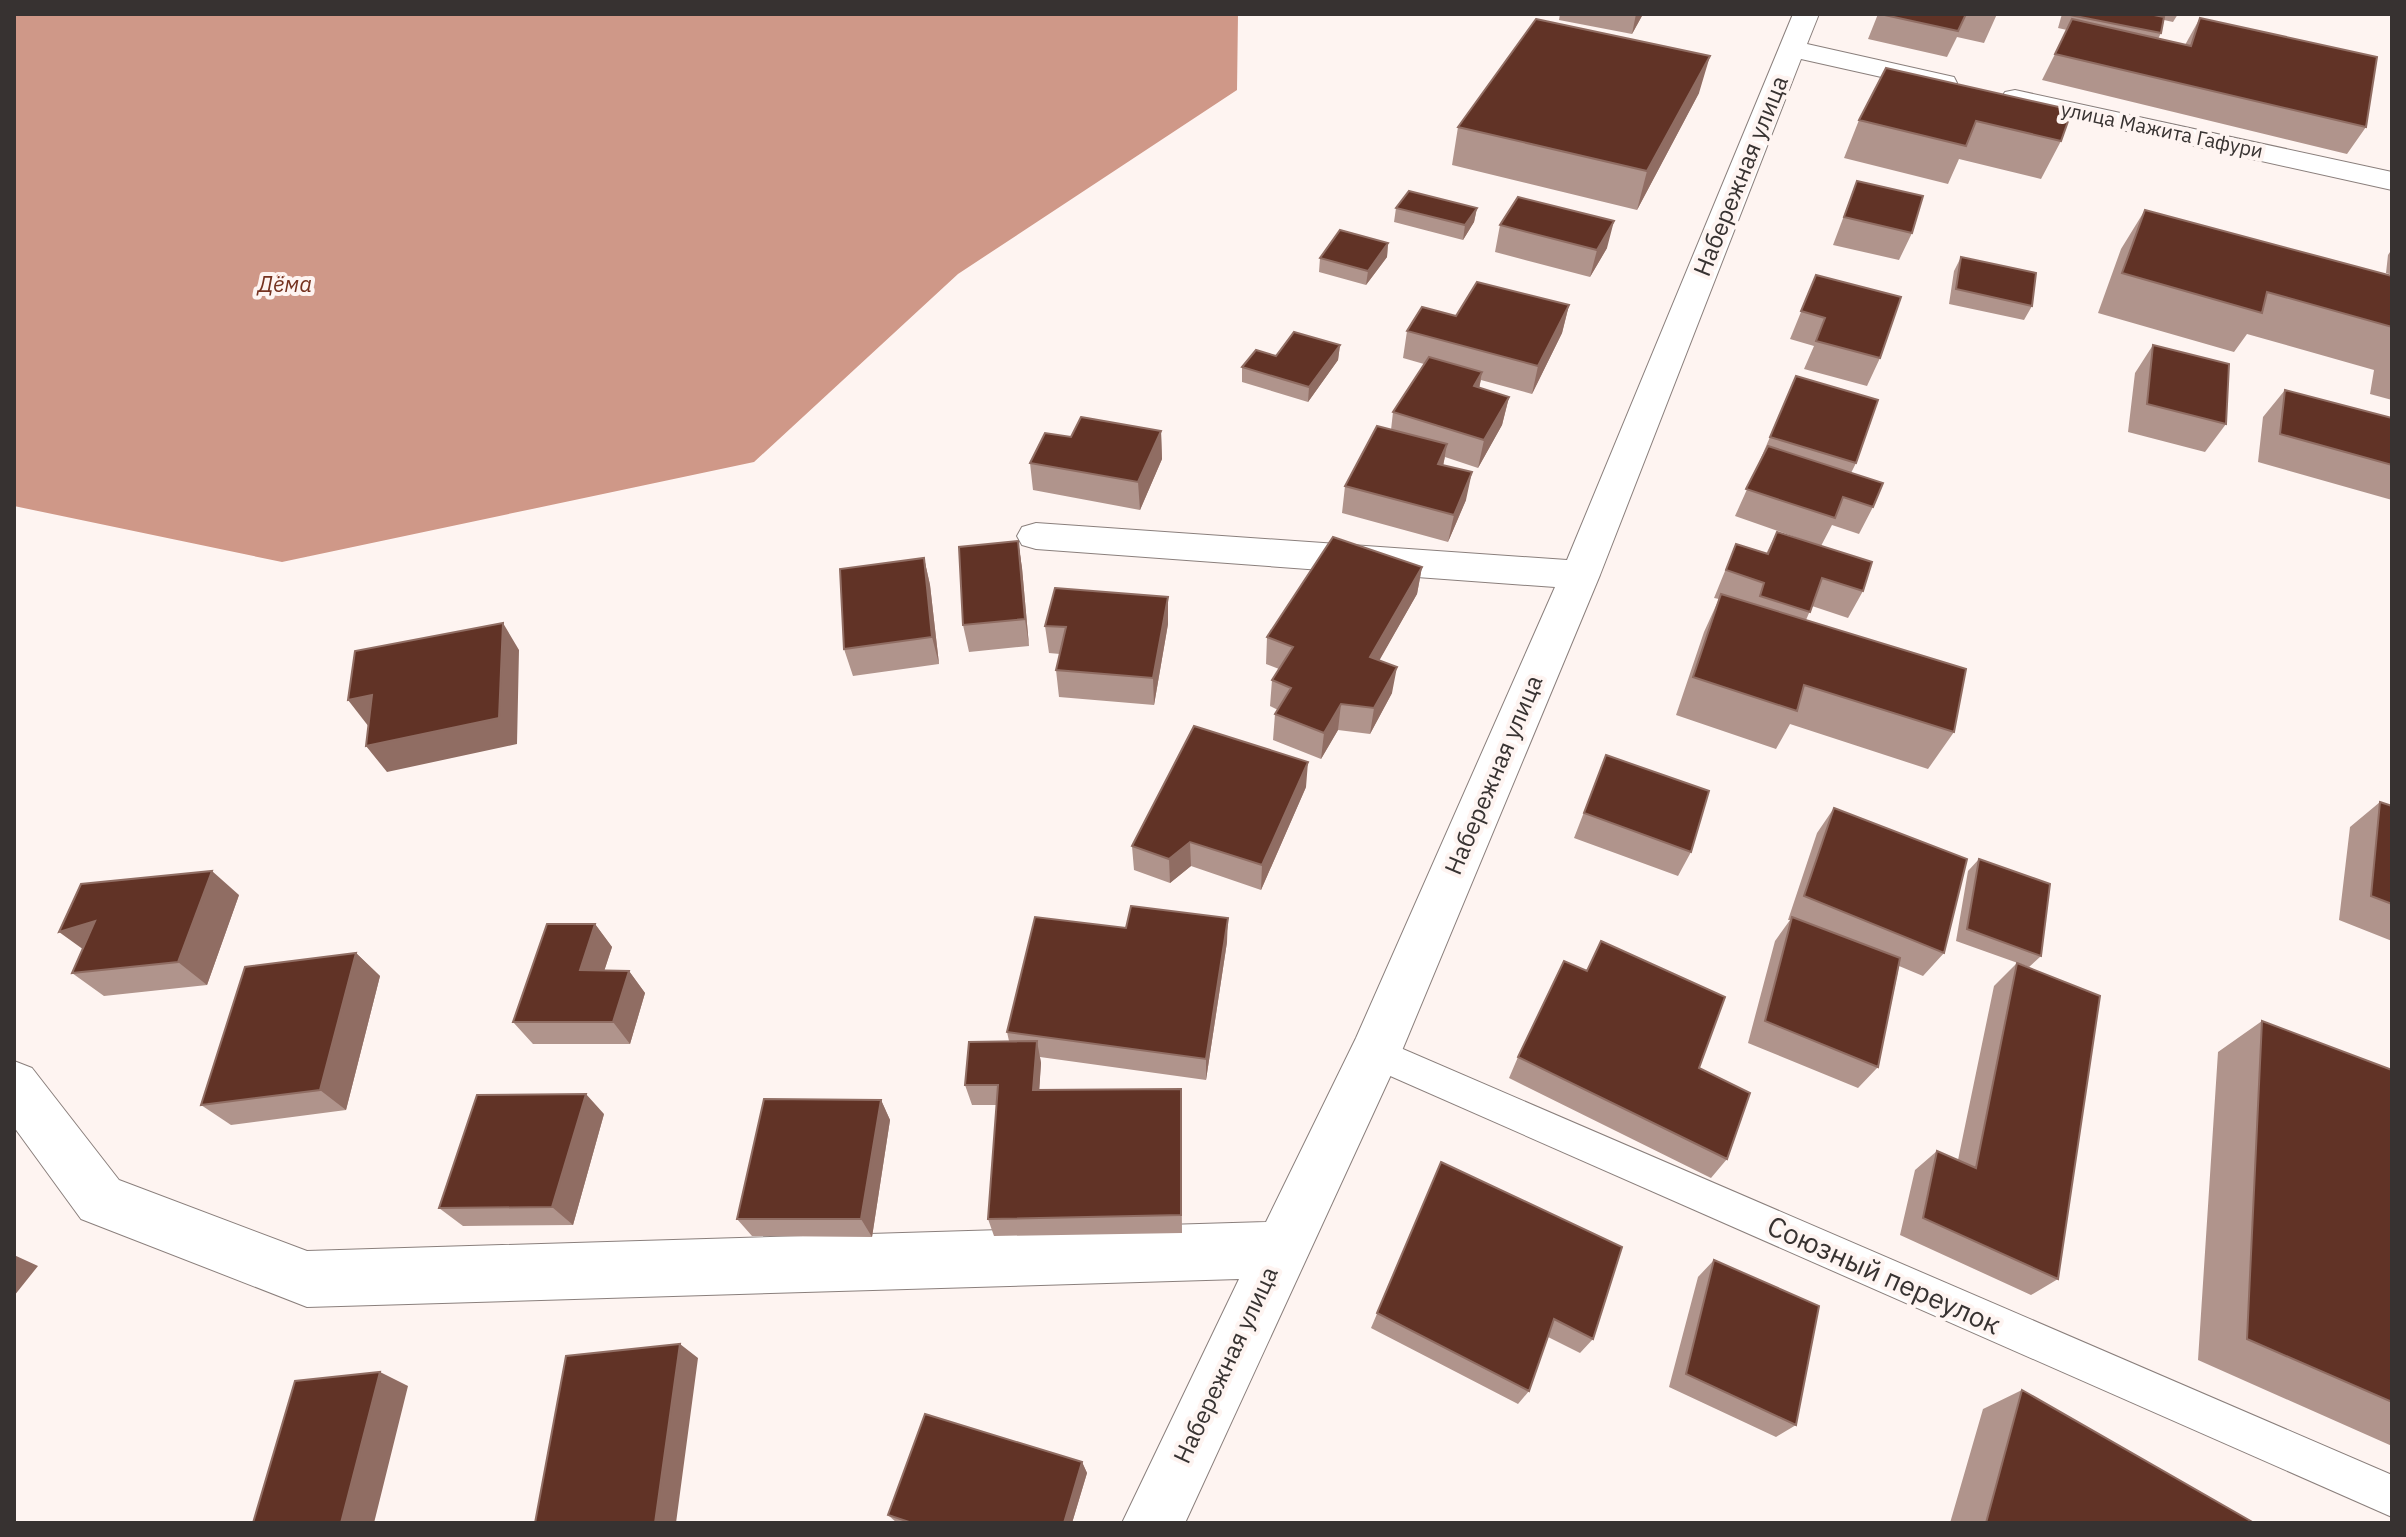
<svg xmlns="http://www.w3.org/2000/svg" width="2406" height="1537" font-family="'IBM Plex Sans',sans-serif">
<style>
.water{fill:#cf9888}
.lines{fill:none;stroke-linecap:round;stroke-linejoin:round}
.lane-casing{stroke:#8a7f7c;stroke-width:2}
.street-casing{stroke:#8a7f7c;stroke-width:2}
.lane{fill:#fff;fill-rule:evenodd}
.street{fill:#fff;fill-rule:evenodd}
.wall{fill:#b0948c}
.shaded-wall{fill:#906d63}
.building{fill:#613326;stroke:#906d63;stroke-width:2}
.labels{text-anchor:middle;stroke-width:8;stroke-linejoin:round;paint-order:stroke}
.far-street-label{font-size:20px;fill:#373231;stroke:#fef4f1}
.far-water-label{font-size:22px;font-style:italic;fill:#75321f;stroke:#fef4f1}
.street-label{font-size:24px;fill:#373231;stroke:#fef4f1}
.near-street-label{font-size:28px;fill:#373231;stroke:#fef4f1}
</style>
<rect width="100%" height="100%" fill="#fef4f1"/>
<path class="water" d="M14 14H1238L1237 90 958 274 754 462 282 562 14 506Z"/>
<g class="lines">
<defs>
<path id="lane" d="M1375 1037 2392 1475V1517L1363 1064 1358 1053 1363 1042Z"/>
<path id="street" d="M1793 14H1819L1807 44 1954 77 1957 83 1954 89 1944 91 1801 59 1600 575 1401 1053 1185 1523H1122L1239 1279 307 1307 81 1219 14 1127V1061L32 1068 119 1180 307 1251 1266 1222 1356 1038 1555 587 1036 549 1022 545 1017 536 1022 527 1036 523 1567 560Z
M2015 90 2392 172V190L2005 104 2001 98 2005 92Z"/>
</defs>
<use href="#lane" class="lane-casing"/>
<use href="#street" class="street-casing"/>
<use href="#lane" class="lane"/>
<use href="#street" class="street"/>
</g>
<path class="wall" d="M1560 14H1643L1632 34 1559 20Z
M1878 14H1997L1984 43 1957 37 1947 57 1868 39Z
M2062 14H2178L2173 22 2164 20 2161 33 2158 39 2185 45 2200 18 2366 127 2347 154 2042 80 2067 30 2058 28Z
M1886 68 2061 141 2041 179 1959 159 1948 184 1844 158 1859 120Z
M1699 93 1637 210 1452 165 1458 127Z
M1857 181 1912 233 1899 260 1833 245Z
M1396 208H1477L1474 222 1463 240 1394 222Z
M2145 210 2392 276V400L2370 394 2374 370 2247 334 2234 352 2098 313 2121 249Z
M1500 225 1607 248 1590 277 1495 252Z
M1388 243 1387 257 1366 285 1319 272 1320 258Z
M2392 249V275L2386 273 2388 255Z
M1961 257 2032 306 2024 320 1949 304 1954 271Z
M1816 275 1880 358 1867 386 1804 369 1814 346 1790 339Z
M1569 305 1562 333 1532 394 1481 380 1479 388 1509 397 1502 425 1478 468 1445 457 1443 465 1466 500 1448 542 1342 513 1345 486 1391 430 1393 412 1424 364 1403 358 1407 331 1456 316Z
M1340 345 1338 360 1308 402 1242 382V367Z
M2153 345 2226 424 2205 452 2128 432 2135 373Z
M1796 376 1856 463 1851 473 1873 507 1859 534 1832 525 1821 546 1863 591 1848 618 1812 606 1806 620 1954 732 1928 769 1790 724 1776 749 1676 715 1704 632 1719 599 1714 598 1736 544 1766 554 1777 532 1809 542 1735 516 1758 465Z
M2285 390 2392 418V500L2258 462 2263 417Z
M1161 431 1162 459 1140 510 1033 490 1030 463 1071 437Z
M1018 541 1022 568 1029 646 969 652 963 625Z
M924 558 930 585 939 664 853 676 844 649Z
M1422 567 1417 594 1379 660 1392 693 1370 734 1338 730 1321 759 1273 740 1275 714 1278 710 1270 706 1272 680 1279 669 1266 664 1267 637Z
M1168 597V624L1154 705 1059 697 1056 670 1060 654 1049 653 1045 626Z
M1606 755 1691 852 1678 876 1574 838Z
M1306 787 1261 890 1191 866 1170 883 1134 870 1132 846Z
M2380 802 2392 806V941L2339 920 2350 827Z
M1834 808 1944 953 1923 976 1899 966 1878 1067 1858 1088 1748 1043 1775 941 1790 920H1788L1817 833Z
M1979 859 2041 956 2029 967 1956 941 1968 871Z
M239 895 207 985 104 996 72 973Z
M595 924 612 947 604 971H629L645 993 630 1044H533L513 1022Z
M1227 942 1206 1080 1040 1057 1041 1063 1039 1090 1181 1089 1182 1233 994 1236 988 1219 997 1105H972L965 1085 1009 1041 1007 1032Z
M356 953 380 976 346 1110 231 1125 201 1105Z
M2017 963 2058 1279 2031 1295 1900 1235 1915 1170 1937 1151 1958 1160 1994 986Z
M2262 1021 2392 1070V1446L2198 1360 2218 1052Z
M1518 1057 1699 1068 1727 1159 1711 1178 1509 1078Z
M881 1100 890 1120 872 1237 752 1236 737 1219Z
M604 1114 573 1225 463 1226 439 1208Z
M1441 1162 1593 1339 1580 1353 1548 1337 1529 1391 1518 1404 1371 1328Z
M1714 1260 1796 1425 1776 1437 1669 1387 1698 1277Z
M2022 1390 2254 1523H1950L1983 1409Z
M1082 1462 1087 1473 1072 1523H897L888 1515Z"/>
<path class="shaded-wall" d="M1636 14H1643L1632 34Z
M1710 56 1699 93 1637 210 1647 171Z
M1477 208 1474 222 1463 240 1465 225Z
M1614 221 1607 248 1590 277 1597 250Z
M1388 243 1387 257 1366 285 1368 271Z
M1569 305 1562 333 1532 394 1538 366Z
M1340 345 1338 360 1308 402 1309 387Z
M1482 372 1477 400 1474 386Z
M1509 397 1502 425 1478 468 1484 440Z
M1161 431 1162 459 1140 510 1138 482Z
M1447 444 1442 472 1438 464Z
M1472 472 1466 500 1448 542 1454 515Z
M1018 541 1022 568 1029 646 1025 619Z
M924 558 930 585 939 664 932 637Z
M1422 567 1417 594 1366 684 1370 657Z
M1168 597V624L1154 705 1153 678Z
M503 623 519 650 517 744 387 772 366 746Z
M1397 667 1392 693 1370 734 1374 708Z
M372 695 369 727 348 700Z
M1341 704 1338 730 1321 759 1324 733Z
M1308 762 1306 787 1261 890 1262 865Z
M1190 842 1191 866 1170 883 1169 859Z
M212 871 239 895 207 985 178 962Z
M1228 918 1227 942 1206 1080V1059Z
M95 921 91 955 59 932Z
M595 924 612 947 597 993 580 970Z
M356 953 380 976 346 1110 320 1090Z
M629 971 645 993 630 1044 613 1022Z
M1037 1041 1041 1063 1038 1110 1033 1090Z
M586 1094 604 1114 573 1225 552 1207Z
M881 1100 890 1120 872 1237 861 1219Z
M14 1255 38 1266 14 1296Z
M680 1344 698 1358 676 1523H655Z
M380 1372 408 1386 374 1523H341Z
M1082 1462 1087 1473 1072 1523H1064Z"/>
<path class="building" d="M1880 14H1966L1958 31Z
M2065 14H2149L2164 17 2161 33Z
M2200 18 2377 57 2366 127 2055 54 2072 19 2191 46Z
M1536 19 1710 56 1647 171 1458 127Z
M1886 68 2072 110 2061 141 1976 121 1966 146 1859 120Z
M1857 181 1923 196 1912 233 1844 217Z
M1409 191 1477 208 1465 225 1396 208Z
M1518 197 1614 221 1597 250 1500 225Z
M2145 210 2392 276V327L2267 292 2262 313 2122 273Z
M1340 230 1388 243 1368 271 1320 258Z
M1961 257 2036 273 2032 306 1956 289Z
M1816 275 1901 297 1880 358 1816 341 1825 318 1801 311Z
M1477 282 1569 305 1538 366 1407 331 1422 307 1456 316Z
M1294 332 1340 345 1309 387 1242 367 1256 350 1276 356Z
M2153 345 2229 364 2226 424 2147 404Z
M1429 357 1482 372 1474 386 1509 397 1484 440 1393 412Z
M1796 376 1878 400 1856 463 1770 437Z
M2285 390 2392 418V465L2280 434Z
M1081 417 1161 431 1138 482 1030 463 1045 433 1071 437Z
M1377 426 1447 444 1438 464 1472 472 1454 515 1345 486Z
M1768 446 1883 483 1873 507 1843 497 1835 518 1746 489Z
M1777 532 1872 562 1863 591 1822 578 1810 612 1760 596 1764 583 1726 570 1736 544 1768 554Z
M1333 537 1422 567 1370 657 1397 667 1374 708 1341 704 1324 733 1275 714 1291 688 1272 680 1293 647 1267 637Z
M1018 541 1025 619 963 625 959 547Z
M924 558 932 637 844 649 840 569Z
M1055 588 1168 597 1153 678 1056 670 1066 627 1045 626Z
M1721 594 1966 669 1954 732 1804 685 1797 711 1693 677Z
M503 623 499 718 366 746 372 695 348 700 355 651Z
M1194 726 1308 762 1262 865 1190 842 1169 859 1132 846Z
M1606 755 1709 791 1691 852 1584 813Z
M2380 802 2392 806V904L2371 896Z
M1834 808 1967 859 1944 953 1804 896Z
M1979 859 2050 884 2041 956 1967 929Z
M212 871 178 962 72 973 95 921 59 932 81 884Z
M1131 906 1228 918 1206 1059 1007 1032 1035 917 1126 928Z
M1792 917 1900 958 1878 1067 1765 1021Z
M547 924H595L580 970 629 971 613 1022H513Z
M1601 941 1725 997 1699 1068 1750 1093 1727 1159 1518 1057 1564 961 1587 971Z
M356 953 320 1090 201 1105 245 967Z
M2017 963 2100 996 2058 1279 1923 1218 1937 1151 1976 1168Z
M2262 1021 2392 1070V1402L2247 1339Z
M1037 1041 1033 1090 1181 1089V1215L988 1219 998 1085H965L969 1042Z
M586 1094 552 1207 439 1208 477 1095Z
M764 1099 881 1100 861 1219H737Z
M1441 1162 1622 1247 1593 1339 1554 1319 1529 1391 1377 1313Z
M1714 1260 1819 1306 1796 1425 1686 1374Z
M680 1344 655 1523H535L566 1356Z
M380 1372 341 1523H253L295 1381Z
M2022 1390 2254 1523H1986Z
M925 1414 1082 1462 1064 1523H912L888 1515Z"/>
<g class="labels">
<g class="far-street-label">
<text transform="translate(2162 130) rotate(12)" y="7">улица Мажита Гафури</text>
</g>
<g class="far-water-label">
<text x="285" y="292">Дёма</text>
</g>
<g class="street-label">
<text transform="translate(1741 176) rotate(-68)" y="8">Набережная улица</text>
<text transform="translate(1494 775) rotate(-67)" y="8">Набережная улица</text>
<text transform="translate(1226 1365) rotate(-65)" y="8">Набережная улица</text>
</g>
<g class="near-street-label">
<text transform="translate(1884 1275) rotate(24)" y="10">Союзный переулок</text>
</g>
</g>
<rect width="2406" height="1537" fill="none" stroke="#373231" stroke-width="32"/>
</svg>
